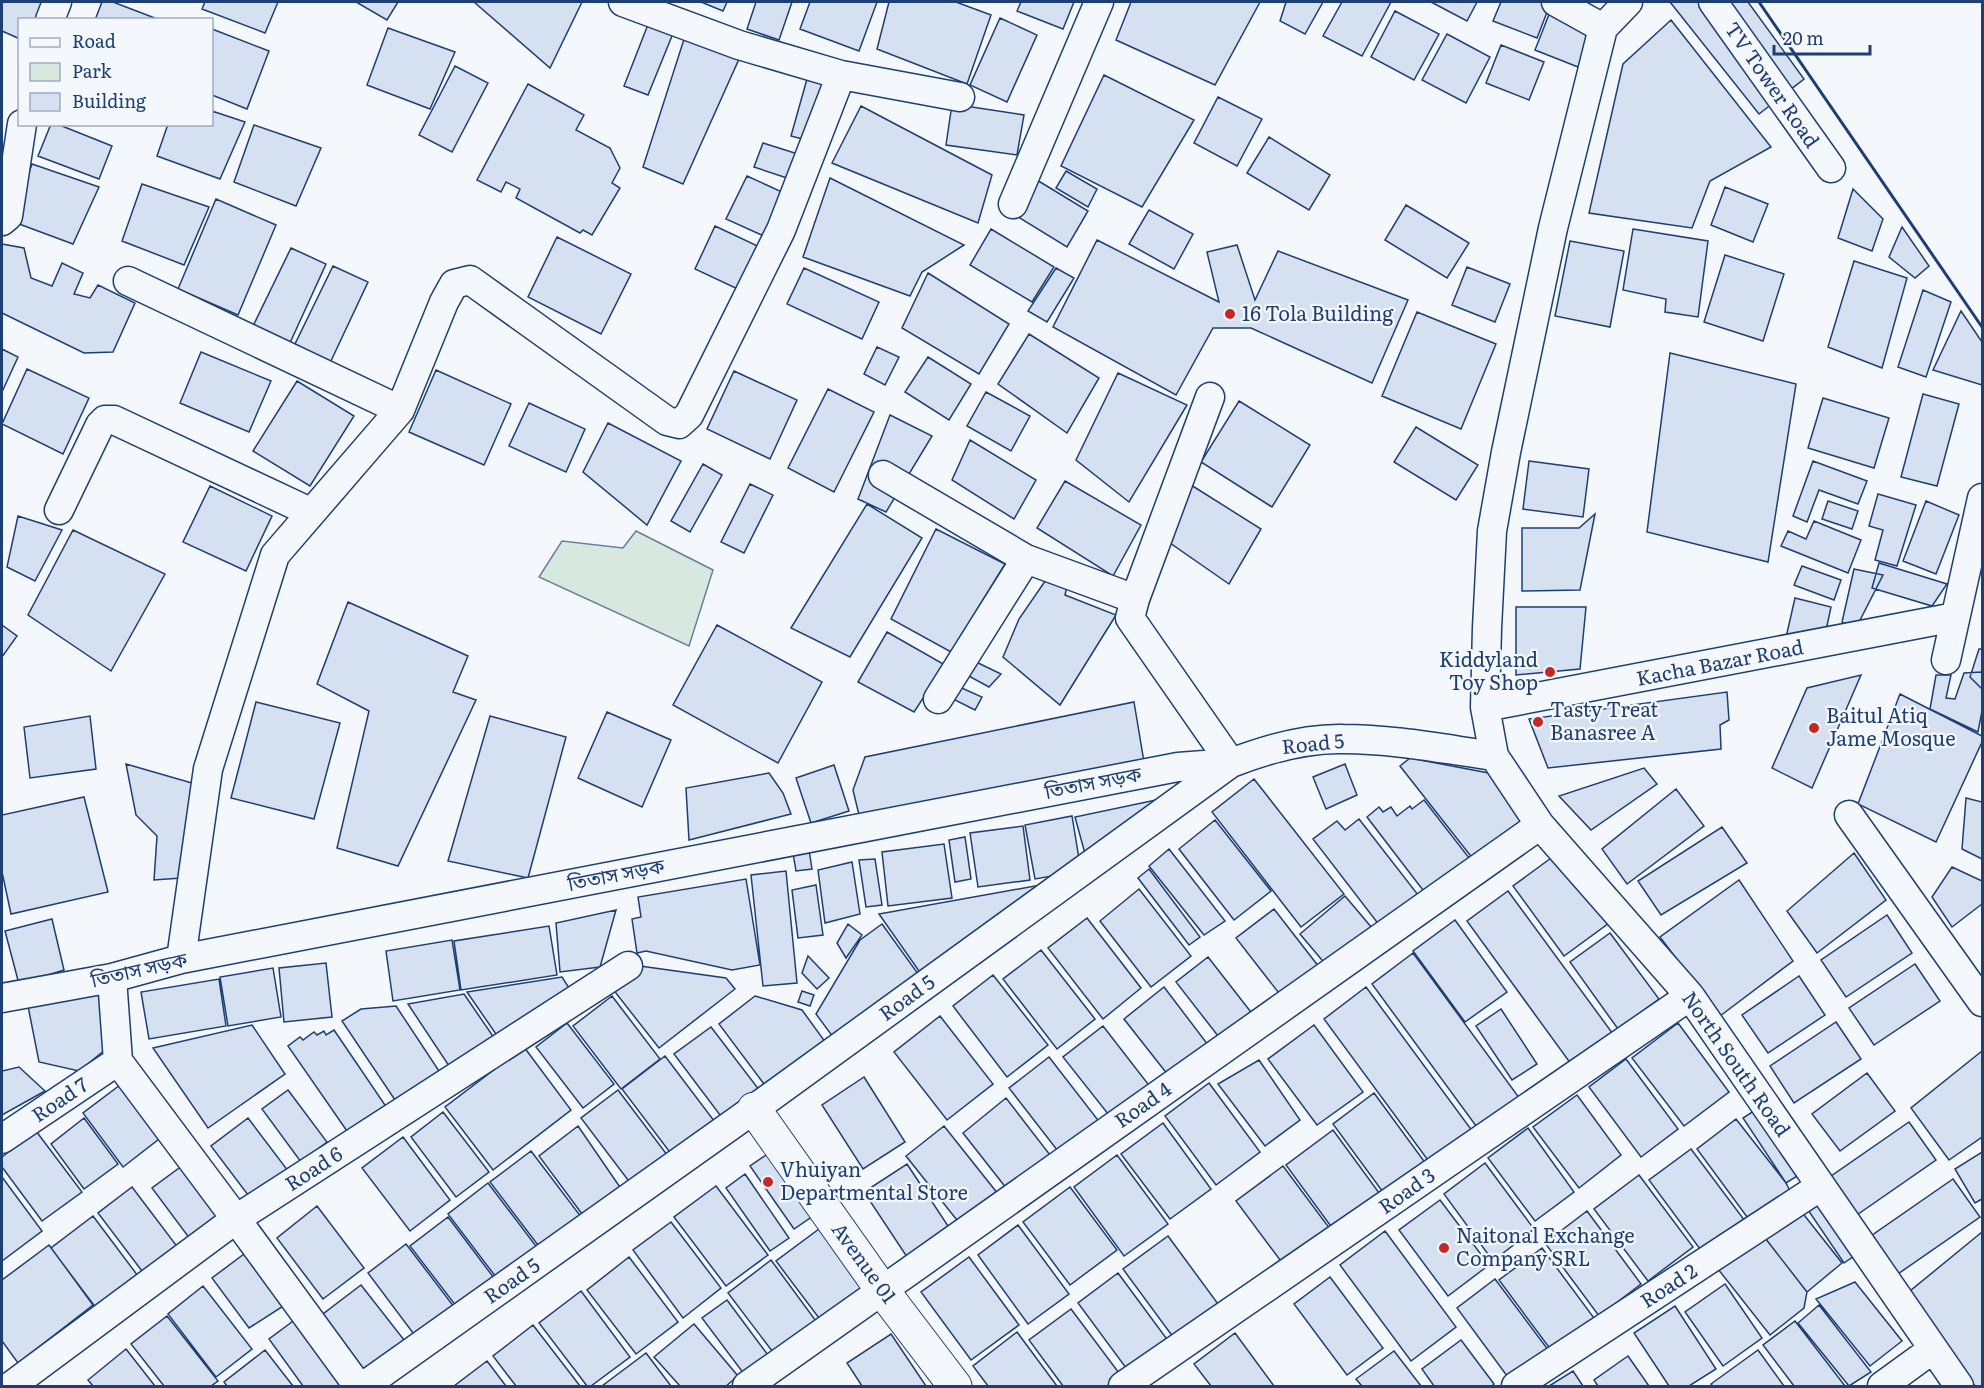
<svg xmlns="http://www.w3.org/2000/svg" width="1984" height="1388" font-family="Literata,'Noto Sans Bengali',serif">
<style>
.green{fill:#d7e8df;stroke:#687fa3;stroke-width:1.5}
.building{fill:#d5e0f0;stroke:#1d3f73;stroke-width:1.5}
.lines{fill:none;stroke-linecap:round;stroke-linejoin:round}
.street-casing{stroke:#1d3f73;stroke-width:31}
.secondary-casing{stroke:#1d3f73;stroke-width:35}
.street{stroke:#f4f7fb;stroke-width:28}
.secondary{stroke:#f4f7fb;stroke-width:33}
.wall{stroke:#1d3f73;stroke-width:3}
.poi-dot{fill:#c62828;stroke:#f4f7fb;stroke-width:2}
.labels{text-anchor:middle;stroke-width:4.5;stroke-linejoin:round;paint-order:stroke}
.street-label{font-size:20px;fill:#1d3f73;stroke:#f4f7fb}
.poi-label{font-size:20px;fill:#1d3f73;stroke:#f4f7fb;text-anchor:start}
</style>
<rect width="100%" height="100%" fill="#f4f7fb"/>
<path class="green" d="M636 531 713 570 689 646 539 577 562 541 623 548Z"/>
<path class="building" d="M2 2H56L48 20H20V39L2 31Z
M102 2H113L160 20H95Z
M205 2H278L265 33 202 9Z
M356 2H398L387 20Z
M474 2H582L550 68Z
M701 2H727L723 11Z
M756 2H792L779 40 747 29Z
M810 2H877L859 51 800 29Z
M889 2H956L991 15 967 84 877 49Z
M1021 2H1074L1063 29 1017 11Z
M1131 2H1260L1215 85 1116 40Z
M1286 2H1323L1305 34 1280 21Z
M1342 2H1391L1362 56 1323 36Z
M1431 2H1477L1467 21Z
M1501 2H1551L1537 38 1493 21Z
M1670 2H1748L1804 79 1759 114Z
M1395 11 1439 34 1414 80 1371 57Z
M1550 12 1593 29 1578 67 1535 50Z
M1000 18 1037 35 1007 102 970 85Z
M1671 20 1771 147 1710 181 1692 228 1589 213 1623 64Z
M649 22 674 31 648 95 624 86Z
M388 28 455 52 430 109 367 85Z
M212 29 269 51 247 109 212 95Z
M686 33 739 59 683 184 643 167Z
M1447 34 1490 57 1466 103 1422 80Z
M1501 45 1544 62 1529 100 1486 83Z
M455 66 488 83 452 152 419 135Z
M1104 75 1194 120 1142 207 1061 166Z
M807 79 826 85 810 141 791 136Z
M528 84 584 115 576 130 610 148 620 168 612 183 620 188 592 235 583 230 580 233 516 198 520 189 506 182 501 192 477 180Z
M1218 97 1262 119 1237 166 1194 143Z
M952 104 1024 115 1017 155 946 145Z
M861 106 992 175 978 223 832 163Z
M212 111 245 122 220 179 157 156 168 124H212Z
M51 124H57L112 146 99 179 38 156Z
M254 125 321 148 296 206 234 182Z
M1269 137 1330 175 1309 210 1247 173Z
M763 143 801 155 793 180 754 167Z
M32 164 99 187 73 244 11 221Z
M1066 171 1097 189 1088 207 1056 188Z
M1027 174 1088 211 1067 247 1005 209Z
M747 176 795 198 775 241 726 219Z
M830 178 964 245 922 272 910 296 803 257Z
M142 184 209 207 184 265 122 241Z
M1725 187 1768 204 1753 242 1711 225Z
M1853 189 1883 219 1872 251 1838 238Z
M216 199 276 225 238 315 178 289Z
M1406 205 1469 243 1447 278 1385 240Z
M1149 210 1193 234 1174 269 1129 244Z
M715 226 764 249 744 292 695 269Z
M1902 227 1929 266 1915 278 1889 257Z
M991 229 1054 267 1032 302 970 265Z
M1633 229 1708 241 1698 317 1665 312 1666 299 1623 290Z
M557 237 631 274 601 334 528 297Z
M1097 240 1219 302 1207 252 1237 245 1255 300 1278 251 1408 300 1372 383 1251 328H1213L1176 395 1053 327Z
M1570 241 1624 251 1610 327 1555 316Z
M2 244 24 248 31 278 52 286 62 263 83 273 74 294 90 298 98 285 135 303 113 352 84 353 2 313Z
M291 248 326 264 289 345 253 326Z
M1725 255 1784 274 1763 341 1704 322Z
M1854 261 1907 278 1882 368 1828 347Z
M333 266 368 282 330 363 295 344Z
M1467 267 1510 284 1495 322 1452 305Z
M804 268 879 302 862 339 787 304Z
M1056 268 1074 278 1047 322 1028 311Z
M928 273 1009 324 979 374 902 328Z
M1923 290 1951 302 1926 377 1898 367Z
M1961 311 1982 342V385L1933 370Z
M1417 312 1496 344 1461 429 1382 396Z
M1029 334 1099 378 1067 433 998 384Z
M877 347 899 357 885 385 864 374Z
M2 349 18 357 2 392Z
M201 352 271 381 249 432 180 403Z
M1670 353 1796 384 1768 562 1647 532Z
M928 357 971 384 949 420 905 392Z
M27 369 89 398 63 454 2 424Z
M436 370 511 404 484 465 409 432Z
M734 371 797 400 770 459 707 429Z
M1118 373 1187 405 1129 502 1076 460Z
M297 381 354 416 310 486 253 451Z
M828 389 874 412 834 492 788 468Z
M986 392 1030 416 1011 451 967 426Z
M1923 394 1959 404 1937 486 1901 477Z
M1823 398 1889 418 1874 468 1808 448Z
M1239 401 1310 445 1272 507 1201 462Z
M529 403 585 429 566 472 509 446Z
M890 415 932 436 886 512 858 499Z
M608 423 681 461 647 525 583 472Z
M1416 427 1478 465 1456 500 1394 462Z
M970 440 1036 480 1014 519 952 480Z
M1529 461 1589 469 1583 517 1523 509Z
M1813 461 1867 481 1858 504 1819 490 1807 522 1793 516Z
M703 464 722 475 690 532 671 521Z
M1065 481 1141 525 1113 576 1037 528Z
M750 484 773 495 744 553 721 542Z
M1191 485 1261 529 1229 584 1160 536Z
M210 486 272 516 246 571 183 542Z
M1878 494 1916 505 1897 566 1875 560 1883 530 1869 526Z
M1828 501 1858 511 1852 529 1822 519Z
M1926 501 1959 515 1936 574 1903 561Z
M867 504 922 538 850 657 791 628Z
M1595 514 1580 590 1522 591V528H1579Z
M18 516 62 530 35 581 7 567Z
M1814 521 1861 540 1848 573 1781 546 1788 531 1806 539Z
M936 529 1005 564 951 652 891 619Z
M73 530 165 574 111 671 28 615Z
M1879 563 1947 584 1932 606 1872 588Z
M1802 566 1841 580 1834 600 1794 585Z
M1854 569 1883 575 1856 628 1842 622Z
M1050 574 1068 582 1065 595 1116 615 1060 705 1003 657 1019 619Z
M1795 598 1831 607 1824 640 1785 642Z
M348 602 468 656 453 692 476 700 398 866 337 848 369 711 317 684Z
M1516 607H1586L1580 669 1516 675Z
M2 625 17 636 2 657Z
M717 625 822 682 778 763 673 705Z
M887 632 945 665 914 712 858 682Z
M1979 649H1982V689L1970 677Z
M972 660 1001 674 989 687 965 674Z
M1982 672V711L1978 732 1930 709 1936 675H1951L1946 698 1955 699 1964 673Z
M1861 675 1812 788 1772 768 1807 688Z
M955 685 982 697 975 710 949 697Z
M1727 692 1729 720 1720 725 1721 749 1548 768 1529 719Z
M1900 694 1982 736V742L1936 842 1858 804Z
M256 702 340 723 314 819 231 798Z
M1134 702 1144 762 859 815 853 790 865 757Z
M607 712 671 740 642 807 578 778Z
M90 716 96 769 30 778 24 727Z
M490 716 566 737 528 878 448 861Z
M1410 758 1499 775 1530 820 1477 864 1400 766Z
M126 764 192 783 181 878 154 880 157 836 136 815Z
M1345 764 1357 795 1326 809 1313 777Z
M834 765 849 811 811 823 796 778Z
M1644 768 1657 784 1591 830 1559 796Z
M769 773 783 793 791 814 689 840 686 788Z
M1254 779 1344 894 1301 927 1212 812Z
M1676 789 1704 826 1627 884 1602 849Z
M1175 796 1087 861 1075 817Z
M84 797 108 892 11 914 2 872V815Z
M1966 798 1982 802V859L1962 849Z
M1424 800 1473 863 1429 898 1367 817 1379 807 1383 812 1391 807 1397 816 1410 806 1412 809Z
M1072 816 1081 871 1035 879 1025 825Z
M1359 819 1422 900 1383 930 1313 839 1337 821 1345 830Z
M1215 820 1271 891 1234 920 1179 849Z
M1023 826 1030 880 978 887 970 833Z
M1722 827 1747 863 1661 915 1638 881Z
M965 837 971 879 955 882 949 840Z
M944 844 952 898 888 906 882 852Z
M1169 849 1225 921 1204 935 1149 866Z
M809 850 812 869 796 871 793 853Z
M1558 853 1609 923 1564 956 1513 886Z
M1854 853 1886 900 1817 953 1787 911Z
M875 859 882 905 866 907 859 860Z
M852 862 860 914 825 923 818 870Z
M1952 867 1982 881V904L1952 927 1932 897Z
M1149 869 1200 937 1189 945 1138 878Z
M786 871 797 983 763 986 751 875Z
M746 879 760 965 732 970 646 951 637 953 632 919 641 917 638 897Z
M1739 880 1793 961 1720 1016 1660 937Z
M1046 884 926 981 879 914Z
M816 885 823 935 798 938 792 890Z
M1139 889 1191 956 1151 987 1100 921Z
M1508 891 1613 1034 1571 1064 1467 921Z
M1345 896 1372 928 1327 966 1300 934Z
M1274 909 1326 976 1289 1006 1236 938Z
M616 910 600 967 560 972 556 923Z
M1887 915 1912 953 1846 997 1821 960Z
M1087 918 1141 988 1103 1019 1048 948Z
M52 919 64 970 19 984 5 931Z
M1455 920 1507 992 1465 1022 1413 951Z
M848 924 862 935 846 958 837 943Z
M882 924 924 982 839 1045 816 1014 860 940Z
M549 926 557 975 461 990 454 941Z
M1610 933 1659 999 1618 1029 1570 962Z
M452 940 460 990 393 1001 386 951Z
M1041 950 1095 1019 1057 1049 1003 979Z
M1413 953 1520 1099 1479 1130 1372 984Z
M808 956 829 978 817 989 802 973Z
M1208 957 1261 1025 1229 1050 1176 982Z
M326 963 332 1017 284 1022 279 968Z
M1915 964 1940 1001 1874 1045 1849 1008Z
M640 966 726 978 735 989 659 1048 612 988Z
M273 968 281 1017 228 1026 220 977Z
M993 975 1048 1045 1007 1077 953 1006Z
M1799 976 1825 1015 1768 1053 1742 1015Z
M562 977 569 988 498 1037 467 992Z
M219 979 226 1026 149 1039 141 992Z
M1164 987 1218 1058 1179 1089 1124 1019Z
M1366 987 1473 1132 1430 1163 1324 1019Z
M100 991 111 1045 79 1071 39 1062 27 1001Z
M802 991 814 995 810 1006 798 1002Z
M464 994 499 1045 455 1075 408 1004Z
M612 996 660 1059 621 1089 573 1026Z
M755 996 802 1010 826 1043 767 1088 719 1024Z
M396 1006 441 1074 397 1103 342 1021 361 1009Z
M1501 1009 1537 1064 1512 1080 1476 1026Z
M940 1016 993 1084 947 1120 894 1052Z
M1836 1022 1861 1059 1794 1103 1770 1066Z
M567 1023 614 1084 583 1108 536 1047Z
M1678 1023 1729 1092 1684 1126 1632 1058Z
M252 1025 285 1074 208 1128 153 1048Z
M1314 1025 1363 1092 1317 1125 1268 1059Z
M1103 1026 1155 1093 1116 1124 1063 1057Z
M711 1027 760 1091 723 1119 674 1054Z
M334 1030 387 1108 349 1134 288 1046 300 1037 303 1040 314 1032 317 1035 324 1031 326 1035Z
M524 1047 571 1110 493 1170 445 1107Z
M1982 1051V1137L1949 1160 1911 1108Z
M665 1056 718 1126 675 1159 622 1089Z
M1049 1057 1101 1124 1061 1155 1009 1088Z
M1626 1059 1678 1129 1641 1157 1589 1087Z
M1259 1060 1300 1120 1265 1146 1218 1084Z
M19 1067 45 1091 2 1115V1071Z
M1867 1073 1895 1111 1840 1151 1812 1114Z
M864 1077 905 1142 863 1169 822 1105Z
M128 1079 168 1132 123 1167 83 1113Z
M1209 1083 1260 1152 1216 1185 1165 1116Z
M288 1090 327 1142 301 1162 262 1109Z
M618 1090 671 1160 634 1188 581 1118Z
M1374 1093 1429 1168 1388 1199 1333 1124Z
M1577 1095 1621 1155 1579 1188 1533 1127Z
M1006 1098 1057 1164 1014 1198 963 1133Z
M1760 1107 1802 1173 1786 1183 1743 1118Z
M443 1112 489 1172 456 1197 411 1137Z
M84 1118 118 1164 84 1189 51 1144Z
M248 1118 298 1184 261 1212 211 1146Z
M1736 1119 1786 1183 1790 1191 1750 1221 1697 1149Z
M1909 1122 1936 1160 1851 1219 1824 1181Z
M1163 1123 1211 1189 1170 1219 1121 1154Z
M578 1126 624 1193 585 1218 539 1156Z
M944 1126 1002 1199 964 1229 906 1156Z
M1528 1128 1574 1192 1535 1221 1488 1158Z
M1333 1130 1385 1201 1338 1236 1286 1165Z
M36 1131 82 1192 42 1221 2 1167V1157Z
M403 1137 450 1200 410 1231 362 1168Z
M1691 1149 1745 1221 1703 1253 1649 1180Z
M531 1151 585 1222 544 1253 490 1182Z
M1982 1152V1199L1975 1203 1955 1169Z
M769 1153 813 1216 794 1229 750 1166Z
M1117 1155 1168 1224 1124 1256 1074 1187Z
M190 1160 234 1219 196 1247 152 1188Z
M1485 1163 1534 1229 1493 1261 1444 1194Z
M907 1164 956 1238 913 1266 864 1192Z
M1283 1166 1336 1237 1289 1272 1236 1201Z
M745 1174 789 1238 770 1251 726 1188Z
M1639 1175 1693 1247 1648 1281 1594 1209Z
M2 1177 42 1231 2 1261Z
M1953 1179 1980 1217 1895 1276 1868 1238Z
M488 1183 542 1254 502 1285 448 1214Z
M716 1186 768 1255 726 1286 674 1217Z
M132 1187 179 1249 145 1275 98 1213Z
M1070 1187 1117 1250 1070 1285 1023 1222Z
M1823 1196 1860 1252 1844 1263 1806 1207Z
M1440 1200 1489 1265 1448 1296 1399 1230Z
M317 1206 364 1268 323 1299 277 1238Z
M1797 1206 1842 1263 1807 1292 1762 1234Z
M1587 1211 1641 1284 1599 1316 1545 1243Z
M93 1216 141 1280 99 1312 51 1248Z
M448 1217 500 1286 463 1315 410 1246Z
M671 1222 721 1288 683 1318 633 1250Z
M1018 1225 1069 1294 1028 1324 978 1255Z
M819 1229 870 1297 828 1330 776 1261Z
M1385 1231 1456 1327 1411 1361 1340 1265Z
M1982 1232V1386H1975L1910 1291Z
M1762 1234 1807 1292 1804 1308 1770 1335 1718 1269Z
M1168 1236 1221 1308 1176 1341 1123 1269Z
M406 1244 458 1312 419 1341 368 1273Z
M49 1245 93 1305 18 1363 2 1341V1280Z
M1542 1248 1594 1318 1551 1350 1499 1280Z
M248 1251 291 1301 249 1328 212 1278Z
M629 1257 678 1322 636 1354 587 1290Z
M969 1257 1019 1325 971 1360 921 1292Z
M771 1260 827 1336 785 1368 728 1293Z
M1118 1273 1172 1346 1132 1376 1078 1303Z
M1330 1277 1383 1348 1347 1375 1294 1304Z
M1495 1279 1549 1351 1510 1380 1457 1308Z
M1855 1282 1902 1341 1870 1366 1816 1299Z
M1725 1284 1762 1338 1723 1366 1685 1312Z
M361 1285 408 1345 365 1372 323 1314Z
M203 1286 252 1349 216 1377 168 1314Z
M581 1291 630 1357 591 1386H587L539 1323Z
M727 1300 768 1355 744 1374 702 1318Z
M1819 1305 1871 1372 1849 1386 1798 1323Z
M1675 1306 1716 1369 1689 1386H1669L1634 1333Z
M1071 1309 1125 1381 1117 1386H1063L1029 1340Z
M304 1313 347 1386H303L269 1339Z
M167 1316 218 1381 211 1386H164L131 1344Z
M1795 1321 1845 1386H1794L1763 1345Z
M694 1324 738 1376 726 1386H680L654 1357Z
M533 1325 580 1386H516L493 1356Z
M1017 1332 1057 1386H988L973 1366Z
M1235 1333 1274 1386H1211L1194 1364Z
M891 1334 926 1386H862L847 1363Z
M1461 1340 1494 1384 1492 1386H1434L1422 1369Z
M126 1349 155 1386H93L88 1380Z
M265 1350 293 1386H227L224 1382Z
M1758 1350 1784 1386H1713L1711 1384Z
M1394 1351 1421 1386H1362L1356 1379Z
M646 1353 671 1386H602Z
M1628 1356 1649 1386H1598L1594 1380Z
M487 1361 506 1386H454Z
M1573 1371 1583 1386H1549Z"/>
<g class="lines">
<defs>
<path id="street" d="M1556 2 1603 28
M1628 2 1603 28 1553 228 1506 452 1492 531 1487 628 1485 707 1494 756 1540 825 1690 996 1959 1386
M1713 2 1831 168
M50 20 57 2
M841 75 960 97
M1013 204 1099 2
M2 221 8 216 22 124
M128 281 400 410
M1210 397 1135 599 1130 618 1231 763
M883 475 1026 559 1135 599
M59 510 100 425 105 420H114L310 512
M1946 660 1982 498
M938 699 1026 559
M1485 707 1955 617
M1849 815 1982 1002
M181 959 208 769 275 555 400 410 444 302 454 284 470 280 667 421 679 424 689 415 781 230 841 75 739 45 623 2
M112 978 118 1061
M2 998 112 978 181 959 1178 767 1231 763
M118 1061 236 1219 358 1386
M2 1139 118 1061
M11 1386 236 1219 628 966
M364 1386 754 1109 1231 763C1267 749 1305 738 1343 739 1393 739 1444 749 1494 756
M747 1386 1540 825
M1123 1386 1690 996
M1516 1386 1821 1186
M1882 1386 1933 1349"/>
<path id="secondary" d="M754 1109 882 1290 955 1386"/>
</defs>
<use href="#street" class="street-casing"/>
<use href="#secondary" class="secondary-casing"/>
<use href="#street" class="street"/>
<use href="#secondary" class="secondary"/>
<path class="wall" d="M1759 2 1982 327"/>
</g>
<g class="poi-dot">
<circle cx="1230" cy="314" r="6"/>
<circle cx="1550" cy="672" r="6"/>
<circle cx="1538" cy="722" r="6"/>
<circle cx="1814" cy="728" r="6"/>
<circle cx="768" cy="1182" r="6"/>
<circle cx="1444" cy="1248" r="6"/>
</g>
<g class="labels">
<g class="street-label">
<text transform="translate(1772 85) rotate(55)" y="7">TV Tower Road</text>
<text transform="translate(1720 663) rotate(-11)" y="7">Kacha Bazar Road</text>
<text transform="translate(1313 744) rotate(-6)" y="7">Road 5</text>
<text transform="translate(1093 783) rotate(-11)" y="7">তিতাস সড়ক</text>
<text transform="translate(616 875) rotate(-11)" y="7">তিতাস সড়ক</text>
<text transform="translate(139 970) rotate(-13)" y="7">তিতাস সড়ক</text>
<text transform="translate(907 998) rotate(-36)" y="7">Road 5</text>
<text transform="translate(1736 1064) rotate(55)" y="7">North South Road</text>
<text transform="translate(60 1100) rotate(-34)" y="7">Road 7</text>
<text transform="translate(1143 1105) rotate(-35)" y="7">Road 4</text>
<text transform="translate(314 1169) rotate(-33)" y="7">Road 6</text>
<text transform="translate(1407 1191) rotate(-35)" y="7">Road 3</text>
<text transform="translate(864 1263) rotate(54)" y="7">Avenue 01</text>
<text transform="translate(512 1281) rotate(-35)" y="7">Road 5</text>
<text transform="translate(1669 1286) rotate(-33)" y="7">Road 2</text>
</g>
<g class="poi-label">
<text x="1242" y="321">16 Tola Building</text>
<text x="1538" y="667" text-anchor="end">Kiddyland<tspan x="1538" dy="23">Toy Shop</tspan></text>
<text x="1550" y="717">Tasty Treat<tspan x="1550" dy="23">Banasree A</tspan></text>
<text x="1826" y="723">Baitul Atiq<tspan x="1826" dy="23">Jame Mosque</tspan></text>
<text x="780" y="1177">Vhuiyan<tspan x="780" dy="23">Departmental Store</tspan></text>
<text x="1456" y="1243">Naitonal Exchange<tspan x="1456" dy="23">Company SRL</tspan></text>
</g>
</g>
<rect width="1984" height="1388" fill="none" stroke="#1d3f73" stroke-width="6"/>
<rect x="18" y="18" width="195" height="108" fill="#f4f7fb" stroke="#9eadc5" stroke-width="1.5"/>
<rect x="30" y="38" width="30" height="9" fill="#f4f7fb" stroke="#9eadc5" stroke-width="1.5"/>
<text x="72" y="48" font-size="18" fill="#1d3f73">Road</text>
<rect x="30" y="63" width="30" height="18" fill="#d7e8df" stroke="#9eadc5" stroke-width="1.5"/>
<text x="72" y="78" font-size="18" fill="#1d3f73">Park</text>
<rect x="30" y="93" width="30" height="18" fill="#d5e0f0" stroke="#9eadc5" stroke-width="1.5"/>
<text x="72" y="108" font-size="18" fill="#1d3f73">Building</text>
<path d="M1774 45v9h96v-9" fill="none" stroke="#1d3f73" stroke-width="3"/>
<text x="1783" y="45" font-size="18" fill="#1d3f73" stroke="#f4f7fb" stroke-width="4.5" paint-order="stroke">20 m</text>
</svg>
